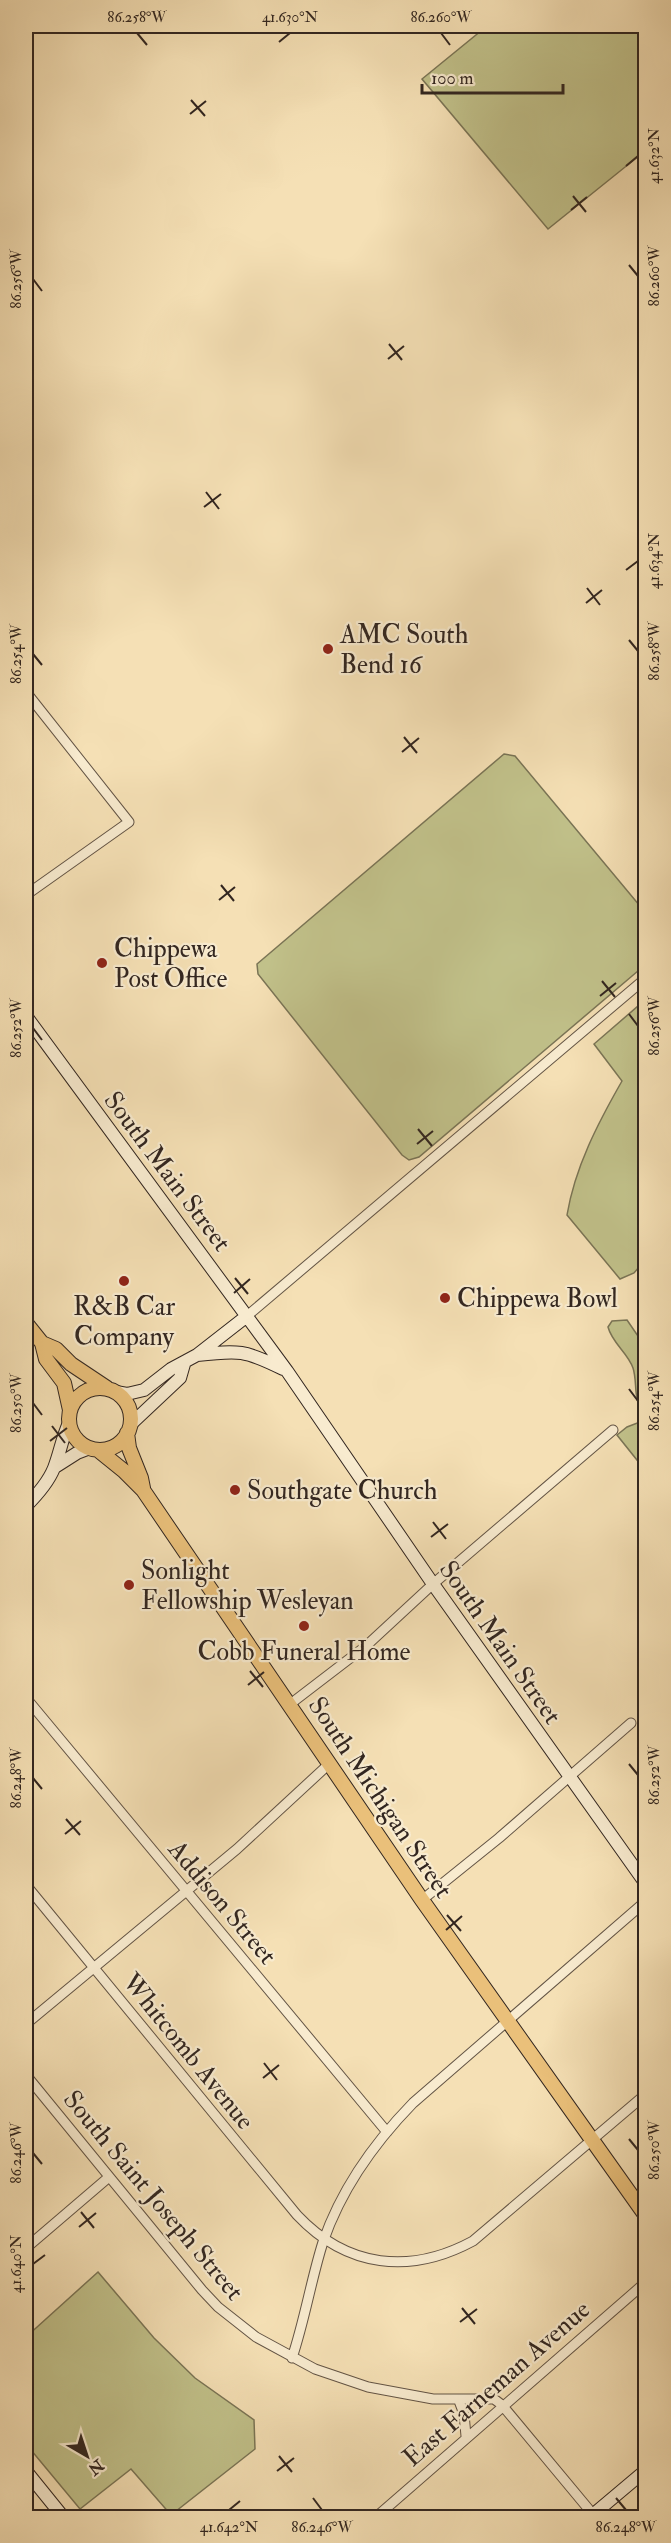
<svg xmlns="http://www.w3.org/2000/svg" width="671" height="2543" font-family="'IM FELL Double Pica',serif">
<style>
.green{fill:#c1c18a;stroke:#7a7455;stroke-width:1.5}
.lines{fill:none;stroke-linecap:round;stroke-linejoin:round}
.street-casing{stroke:#635445;stroke-width:11}
.secondary-casing{stroke:#322620;stroke-width:14}
.primary-casing{stroke:#322620;stroke-width:16}
.street{stroke:#f8ebcf;stroke-width:9}
.secondary{stroke:#f8ebcf;stroke-width:12}
.primary{stroke:#eac07a;stroke-width:14}
.ticks{fill:none;stroke:#322620;stroke-width:2}
.poi-dot{fill:#8f2418;stroke:#f8ebcf;stroke-width:2}
.labels{text-anchor:middle;stroke-width:4.5;stroke-linejoin:round;paint-order:stroke}
.poi-label{font-size:26px;fill:#322620;stroke:#f8ebcf;text-anchor:start}
.street-label{font-size:26px;fill:#322620;stroke:#f8ebcf}
.neatline{fill:none;stroke:#322620;stroke-width:2}
.ticks-label{font-size:15px;text-anchor:middle;fill:#322620}
</style>
<rect width="100%" height="100%" fill="#f5e0b5"/>
<filter id="stains"><feTurbulence type="fractalNoise" baseFrequency=".00333" numOctaves="4"/><feColorMatrix values="0 0 0 0 .2 0 0 0 0 .09 0 0 0 0 .02 0 0 0 .5 -.17"/></filter>
<radialGradient id="worn" r=".72"><stop offset=".6" stop-color="#630" stop-opacity="0"/><stop offset="1" stop-color="#630" stop-opacity=".3"/></radialGradient>
<path class="green" d="M487 26H645V151L548 229 422 79Z
M504 754 515 756 645 912V965L419 1157 409 1160 402 1155 258 974 257 964Z
M645 1000V1260L634 1273 620 1279 567 1215C575 1167 598 1123 622 1081L594 1044Z
M627 1320 640 1339H645V1413C632 1402 638 1383 633 1368 628 1353 612 1343 608 1327L612 1321Z
M645 1420V1470L617 1435 627 1427Z
M98 2272 154 2338 195 2378 254 2420 255 2449 171 2515 131 2469 80 2509 26 2444V2337Z"/>
<g class="lines">
<defs>
<path id="street" d="M26 692 129 822 26 895
M247 1316 646 978
M26 1698 387 2132
M289 1705 366 1646 433 1584 613 1430
M26 1885 297 2215C347 2268 410 2275 473 2241L646 2094
M422 1900 499 1838 631 1723
M26 2024 237 1849 329 1764
M26 2075 202 2290 218 2307 256 2337 315 2369 368 2387 433 2399H494L502 2405 596 2518
M26 2248 109 2177
M292 2358C305 2319 311 2280 323 2242 341 2190 375 2142 413 2103L646 1901
M459 2401 464 2414 466 2436
M375 2518 646 2282"/>
<path id="secondary" d="M26 1016 287 1371 433 1584 646 1884
M197 1355C239 1350 245 1350 283 1369
M116 1392 127 1394 144 1390 171 1369 197 1355 247 1316
M130 1425 180 1378 184 1364
M55 1467 77 1453 90 1448
M26 1506C37 1495 48 1483 54 1468 60 1453 62 1438 69 1423
M26 2471 64 2518
M589 2518 646 2470"/>
<path id="primary" d="M26 1323 42 1343 56 1349 71 1364 107 1388
M42 1343 46 1359 64 1383 70 1410
M69 1419a31 31 0 1 1 62 0a31 31 0 1 1-62 0Z
M127 1433 129 1448 141 1478 143 1488
M98 1450 124 1471 143 1490 422 1900 646 2216"/>
</defs>
<use href="#street" class="street-casing"/>
<use href="#secondary" class="secondary-casing"/>
<use href="#primary" class="primary-casing"/>
<use href="#street" class="street"/>
<use href="#secondary" class="secondary"/>
<use href="#primary" class="primary"/>
</g>
<path class="ticks" d="M137 33 147 45M441 33 450 45M279 42 290 33M191 100 205 116M190 114 206 101M626 166 638 156M573 196 586 212M571 210 587 197M629 265 638 276M33 279 42 291M389 344 402 360M388 359 404 346M206 492 219 509M204 507 221 494M626 570 638 561M587 588 600 605M586 603 602 590M629 640 638 651M33 654 42 665M404 737 417 753M402 752 419 738M221 885 234 901M219 900 235 887M602 981 615 997M600 996 616 983M629 1014 638 1026M33 1028 42 1040M418 1129 432 1146M417 1144 433 1131M235 1278 248 1294M234 1293 250 1279M629 1389 638 1401M33 1403 42 1415M52 1426 65 1443M50 1441 67 1428M433 1522 446 1539M431 1537 448 1524M250 1671 263 1687M248 1685 264 1672M629 1764 638 1775M33 1778 42 1789M66 1819 80 1835M65 1834 81 1821M447 1915 461 1931M446 1930 462 1916M264 2063 277 2080M263 2078 279 2065M629 2139 638 2150M33 2153 42 2164M81 2212 94 2228M79 2227 96 2213M33 2264 45 2255M462 2308 475 2324M460 2322 477 2309M279 2456 292 2472M277 2471 294 2458M313 2498 322 2510M616 2498 626 2510M229 2510 240 2501"/>
<g class="poi-dot">
<circle cx="328" cy="649" r="6"/>
<circle cx="102" cy="963" r="6"/>
<circle cx="124" cy="1281" r="6"/>
<circle cx="445" cy="1298" r="6"/>
<circle cx="235" cy="1490" r="6"/>
<circle cx="129" cy="1585" r="6"/>
<circle cx="304" cy="1626" r="6"/>
</g>
<g class="labels">
<g class="poi-label">
<text x="340" y="643">AMC South<tspan x="340" dy="30">Bend 16</tspan></text>
<text x="114" y="957">Chippewa<tspan x="114" dy="30">Post Office</tspan></text>
<text x="457" y="1307">Chippewa Bowl</text>
<text x="124" y="1315" text-anchor="middle">R&amp;B Car<tspan x="124" dy="30">Company</tspan></text>
<text x="247" y="1499">Southgate Church</text>
<text x="141" y="1579">Sonlight<tspan x="141" dy="30">Fellowship Wesleyan</tspan></text>
<text x="304" y="1660" text-anchor="middle">Cobb Funeral Home</text>
</g>
<g class="street-label">
<text transform="translate(168 1171) rotate(53)" y="9">South Main Street</text>
<text transform="translate(501 1642) rotate(55)" y="9">South Main Street</text>
<text transform="translate(381 1797) rotate(56)" y="9">South Michigan Street</text>
<text transform="translate(223 1902) rotate(50)" y="9">Addison Street</text>
<text transform="translate(189 2051) rotate(51)" y="9">Whitcomb Avenue</text>
<text transform="translate(154 2195) rotate(50)" y="9">South Saint Joseph Street</text>
<text transform="translate(496 2383) rotate(-41)" y="9">East Farneman Avenue</text>
</g>
</g>
<rect width="671" height="2543" fill="none" stroke="#f5e0b5" stroke-width="66"/>
<g transform="translate(87 2456) rotate(141)" stroke="#f8ebcf" stroke-width="4.5" paint-order="stroke">
<path d="M0-4.5L10 22L0 15L-10 22Z" fill="#322620"/>
<text y="-9" font-size="16" font-weight="bold" text-anchor="middle" fill="#322620">N</text>
</g>
<path d="M422 84v9h141v-9" fill="none" stroke="#322620" stroke-width="3"/>
<text x="431" y="84" font-size="18" fill="#322620" stroke="#f8ebcf" stroke-width="4.5" paint-order="stroke">100 m</text>
<rect x="33" y="33" width="605" height="2477" class="neatline"/>
<g class="ticks-label">
<text x="137" y="22">86.258°W</text>
<text x="290" y="22">41.630°N</text>
<text x="441" y="22">86.260°W</text>
<text transform="translate(654 156) rotate(-90)" y="5">41.632°N</text>
<text transform="translate(654 276) rotate(-90)" y="5">86.260°W</text>
<text transform="translate(16 279) rotate(-90)" y="5">86.256°W</text>
<text transform="translate(654 561) rotate(-90)" y="5">41.634°N</text>
<text transform="translate(654 651) rotate(-90)" y="5">86.258°W</text>
<text transform="translate(16 654) rotate(-90)" y="5">86.254°W</text>
<text transform="translate(654 1026) rotate(-90)" y="5">86.256°W</text>
<text transform="translate(16 1028) rotate(-90)" y="5">86.252°W</text>
<text transform="translate(654 1401) rotate(-90)" y="5">86.254°W</text>
<text transform="translate(16 1403) rotate(-90)" y="5">86.250°W</text>
<text transform="translate(654 1775) rotate(-90)" y="5">86.252°W</text>
<text transform="translate(16 1778) rotate(-90)" y="5">86.248°W</text>
<text transform="translate(654 2150) rotate(-90)" y="5">86.250°W</text>
<text transform="translate(16 2153) rotate(-90)" y="5">86.246°W</text>
<text transform="translate(16 2264) rotate(-90)" y="5">41.640°N</text>
<text x="229" y="2532">41.642°N</text>
<text x="322" y="2532">86.246°W</text>
<text x="626" y="2532">86.248°W</text>
</g>
<rect width="100%" height="100%" filter="url(#stains)"/>
<rect width="100%" height="100%" fill="url(#worn)"/>
</svg>
